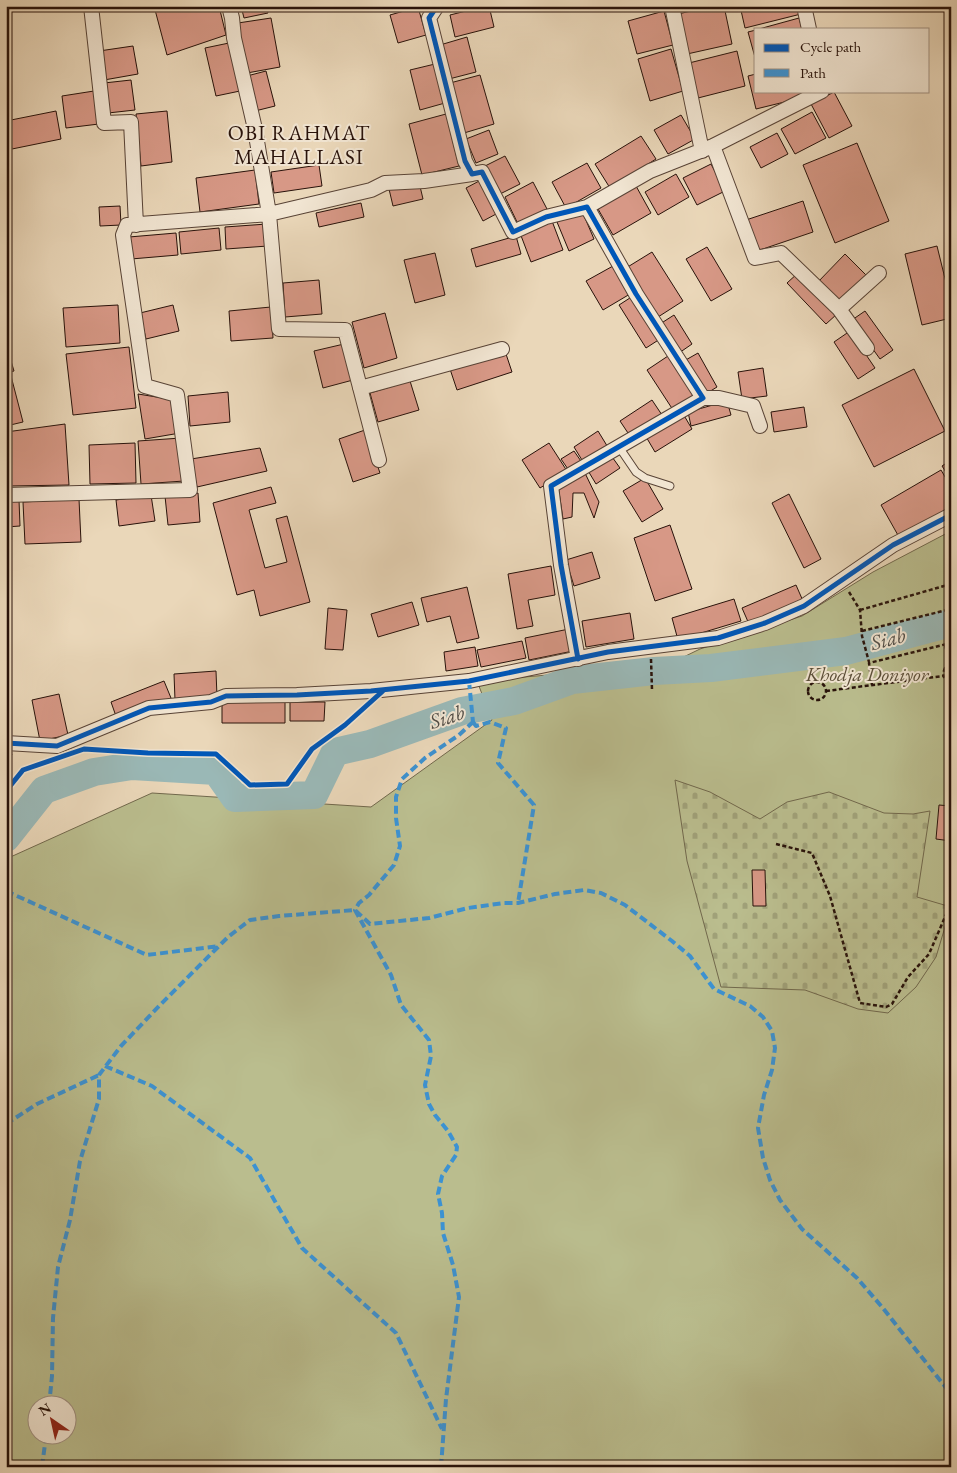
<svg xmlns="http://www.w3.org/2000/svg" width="957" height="1473" font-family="'EB Garamond',serif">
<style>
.green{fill:#babd8e;stroke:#71684c;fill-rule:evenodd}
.cemetery{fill:url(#cemetery-stones);stroke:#71684c}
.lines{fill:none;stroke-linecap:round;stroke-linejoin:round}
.river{stroke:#9ab8b6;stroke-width:28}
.building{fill:#d79886;stroke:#28120a}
.service-casing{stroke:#584336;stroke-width:9}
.minor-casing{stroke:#584336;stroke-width:16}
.path{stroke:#28120a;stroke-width:2.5;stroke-dasharray:4 2.5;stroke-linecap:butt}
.service{stroke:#f1e5d2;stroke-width:7}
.minor{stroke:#f1e5d2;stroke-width:14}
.quiet{stroke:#3c92d2;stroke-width:4;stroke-dasharray:8 4;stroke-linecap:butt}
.cycleway-casing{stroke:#f1e5d2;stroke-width:8}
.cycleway{stroke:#0057b8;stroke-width:5}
.labels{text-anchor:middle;stroke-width:4;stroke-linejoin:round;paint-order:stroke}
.park-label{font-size:20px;font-style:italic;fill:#5b4e38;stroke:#f1e5d2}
.neighbourhood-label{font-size:21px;letter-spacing:1px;fill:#28120a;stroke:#f1e5d2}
.water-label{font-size:21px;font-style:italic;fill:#504c46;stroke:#f1e5d2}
</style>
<defs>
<pattern id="cemetery-stones" width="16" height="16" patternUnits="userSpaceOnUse" patternTransform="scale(1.25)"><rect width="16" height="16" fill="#babd8e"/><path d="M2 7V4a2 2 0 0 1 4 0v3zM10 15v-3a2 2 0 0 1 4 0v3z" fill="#a0a179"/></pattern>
</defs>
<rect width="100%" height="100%" fill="#ead7b9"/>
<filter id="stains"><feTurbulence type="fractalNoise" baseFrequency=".004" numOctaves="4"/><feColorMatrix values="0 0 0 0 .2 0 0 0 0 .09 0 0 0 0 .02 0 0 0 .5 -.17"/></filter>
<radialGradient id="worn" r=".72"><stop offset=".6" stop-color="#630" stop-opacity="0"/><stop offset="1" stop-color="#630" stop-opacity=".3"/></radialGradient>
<path class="green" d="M951 531V1467H6V859L152 793 371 807 492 720 477 681 667 665 700 649 802 616 873 572ZM38 1406H68V1436H38Z"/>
<path class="cemetery" d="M675 780 710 792 760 819 787 802 829 792 884 813 913 814 930 811 917 897 951 907 936 957 916 987 888 1013 858 1009 805 990 721 987 687 861Z"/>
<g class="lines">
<path class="river" d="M6 838 44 790 94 772 132 766 216 771 235 798 314 795 335 752 370 744 462 711 514 701 572 680 654 671 711 668 846 651 951 623"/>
</g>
<path class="building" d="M154 6H219L226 35 167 55Z
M241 6H266L268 13 244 18Z
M486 6H489L494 27 455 37 450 15Z
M713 6H724L732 44 687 54 678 14Z
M740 6H799L801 14 745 28Z
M418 7 426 35 398 43 390 15Z
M664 11 673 45 637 54 628 21Z
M271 18 280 67 247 73 238 23Z
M799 18 802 29H759Z
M756 30V61L748 32Z
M467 37 476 72 449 79 440 45Z
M229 43 240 91 216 96 205 48Z
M133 46 138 74 104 80 99 51Z
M671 49 683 91 650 101 638 59Z
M737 51 745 86 698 98 689 63Z
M435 64 445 103 420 110 410 70Z
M266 71 275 106 255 111 247 76Z
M756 74V91H807L809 96 756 109 748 76Z
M480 75 494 124 464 133 450 83Z
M131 80 135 110 108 113 104 83Z
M94 91 99 124 66 128 62 96Z
M834 92 852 126 829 138 811 104Z
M56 111 61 139 12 149 6 121Z
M167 111 172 162 141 166 136 114Z
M812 112 826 138 795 154 781 129Z
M446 114 459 166 422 175 409 124Z
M681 115 695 139 668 154 654 130Z
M489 130 498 154 476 163 466 139Z
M777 133 788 154 761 168 750 147Z
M641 136 656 159 610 188 595 164Z
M857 143 889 221 835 243 803 165Z
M505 156 520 184 500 194 485 166Z
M587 163 601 188 566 208 552 182Z
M711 164 725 191 697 205 683 178Z
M319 165 322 186 274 193 271 172Z
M255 170 259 204 200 212 196 178Z
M676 174 689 197 658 215 645 192Z
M481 180 498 213 483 221 466 188Z
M419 182 423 199 393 206 389 189Z
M533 182 547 209 518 224 505 197Z
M636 186 651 213 613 235 598 209Z
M803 201 813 232 757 251 746 220Z
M361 203 364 217 319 227 316 213Z
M120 206 121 225 100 226 99 207Z
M582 211 594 239 569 251 557 222Z
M552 221 563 250 531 262 520 233Z
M267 224 268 246 226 249 225 227Z
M219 228 221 250 181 254 179 232Z
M176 233 178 255 131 259 129 237Z
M516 236 521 254 476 267 471 249Z
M937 246 951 303V318L922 325 905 254Z
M707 247 732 289 711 301 686 259Z
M652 252 683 301 658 317 626 268Z
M435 253 445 295 415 303 404 260Z
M845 254 868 277 840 305 817 283Z
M613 266 630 294 603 310 586 281Z
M798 273 837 314 826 324 787 283Z
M319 280 322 314 285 317 283 283Z
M633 296 660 339 646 348 619 305Z
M118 305 120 343 66 347 63 308Z
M173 305 179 331 146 339 140 313Z
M271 307 273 338 231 341 229 311Z
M865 311 893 350 880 359 852 320Z
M385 313 397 358 364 368 352 322Z
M674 315 692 344 679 353 660 324Z
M850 331 875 368 858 379 834 342Z
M6 344 14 371 6 373Z
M344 344 353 380 323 388 314 351Z
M129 347 136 408 73 415 66 354Z
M505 351 512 372 457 390 450 369Z
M698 353 717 387 704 395 684 361Z
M671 354 699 397 675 413 647 370Z
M763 368 767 396 742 399 738 372Z
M914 369 945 431 874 467 842 405Z
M11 376 23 422 6 426V377Z
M410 381 419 410 378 422 370 393Z
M228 392 230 422 190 426 188 396Z
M138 394 175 400 180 433 145 439Z
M652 400 664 418 632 439 620 421Z
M727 401 731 415 691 426 688 412Z
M804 407 807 427 774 432 771 412Z
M682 412 692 429 655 452 645 435Z
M65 424 69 485 9 486 6 477V432Z
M365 430 380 473 353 482 339 439Z
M598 431 609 449 585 465 574 447Z
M181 438 184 481 141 484 138 441Z
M135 443 136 483 90 484 89 445Z
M549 443 567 471 540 488 522 460Z
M260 448 267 471 197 487 191 459Z
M574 451 583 464 570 472 561 459Z
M610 454 620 468 596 484 587 469Z
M951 460V480L942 466Z
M583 469 599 502 594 518 584 493H573L572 517 563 519 558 485Z
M941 470 951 487V507L899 537 881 505Z
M645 478 663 509 642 522 623 491Z
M271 487 276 503 249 510 265 568 287 562 276 519 287 516 310 602 260 616 254 590 237 595 213 503Z
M198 493 200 522 168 525 165 496Z
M789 494 821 559 804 568 772 503Z
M151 495 155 521 119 526 116 500Z
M79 499 81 542 25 544 23 502Z
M19 500 20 526 6 527V501Z
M670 525 692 589 655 601 634 538Z
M592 552 600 578 574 586 566 560Z
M551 566 555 595 528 600 533 626 517 629 508 574Z
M796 585 803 601 749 624 742 608Z
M467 587 479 638 457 643 450 616 427 622 421 598Z
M734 599 741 621 678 640 672 618Z
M412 602 419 625 378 637 371 614Z
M328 608 347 610 343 650 325 649Z
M630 613 634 639 586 647 582 621Z
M569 629 573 651 529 660 525 638Z
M522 641 526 658 481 667 477 650Z
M475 647 478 666 446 671 444 652Z
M216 671 217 697 175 700 174 674Z
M164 681 171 698 117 719 111 702Z
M59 694 68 735 40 741 32 700Z
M222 701H285V723H222Z
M290 702H325L324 721H290Z
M6 752 12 754 6 770Z
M939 805 951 806V817H947L946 830H951V841L936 839Z
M752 870H765L766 906H753Z"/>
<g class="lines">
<defs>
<path id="service" d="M619 447 636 472 645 478 670 486"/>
<path id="minor" d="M91 6 104 123 131 122 136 225
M229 6 232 18 234 38 255 129 269 214 279 329 345 330 379 460
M437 6 429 18 465 161 472 174 482 172 513 232 546 217 587 207 636 294 703 398 551 486 561 565 578 659
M672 6 702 151
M804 6 809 29
M713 146 755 258 781 253 839 309 867 348
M587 207 650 171 713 146 822 91
M839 309 879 273
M360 388 502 349
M703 398H719L753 406 760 426
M6 495 190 490 177 395 145 386 123 235 127 225 269 214 371 190 385 183 424 181 472 174
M6 743 57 746 149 708 211 702 226 696 297 695 371 691 469 681 608 652 718 638 765 623 804 606 893 545 951 515"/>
</defs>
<use href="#service" class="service-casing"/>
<use href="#minor" class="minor-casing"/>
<path class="path" d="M849 592 860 610 862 636 869 662
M860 610 951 584
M862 631 951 609
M945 645 950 665
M651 659 652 690
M951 665 945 668C942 675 943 680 951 683
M808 691a9 9 0 1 1 18 0a9 9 0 1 1-18 0Z
M872 685 869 663 951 643
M826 691 943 676
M87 749 148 753 216 754 250 785 287 784 312 749 345 725 366 706
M6 791 23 770 51 761
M776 844 812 853 830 896 860 1003 886 1007 892 1004 908 977 929 954 951 903"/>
<use href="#service" class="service"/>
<use href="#minor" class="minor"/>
<path class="quiet" d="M469 681 473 722
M473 722 476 726 490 722 506 728 498 763 534 805 518 903
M6 891 147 955 219 946
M105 1066 152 1086 250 1158 302 1248 396 1333 442 1429
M6 1124 37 1104 99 1075
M49 1406 52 1376 53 1318 58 1267 70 1220 80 1161 99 1099V1075L121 1046 161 1004 228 937 250 920 279 916 355 910 370 924 429 918 468 908 504 903H518L555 894 584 890 601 893 625 905 672 941 690 956 714 989 750 1006 763 1017 772 1031 775 1048 772 1070 764 1095 758 1128 763 1158 770 1180 780 1200 802 1229 857 1278 882 1307 951 1394
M42 1467 46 1436
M441 1467 446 1399 459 1297 453 1265 443 1233 442 1213 438 1194 442 1176 456 1155 457 1147 448 1131 435 1115 429 1104 425 1085 431 1056 429 1040 401 1005 391 975 355 910 359 903 369 895 394 865 400 846 396 818V797L402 779 425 758 459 735 473 722"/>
<defs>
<path id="cycleway" d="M437 6 429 18 465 161 472 174 482 172 513 232 546 217 587 207 636 294 703 398 551 486 561 565 578 659
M6 743 57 746 149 708 211 702 226 696 297 695 371 691 469 681 608 652 718 638 765 623 804 606 893 545 951 515
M6 791 23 770 84 749 148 753 216 754 250 785 287 784 312 749 345 725 384 690"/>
</defs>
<use href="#cycleway" class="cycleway-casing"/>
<use href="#cycleway" class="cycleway"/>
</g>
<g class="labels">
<g class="park-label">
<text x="867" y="681">Khodja Doniyor</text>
</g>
<g class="neighbourhood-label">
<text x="299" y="140">OBI RAHMAT<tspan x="299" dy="24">MAHALLASI</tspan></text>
</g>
<g class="water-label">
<text transform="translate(888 639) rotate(-15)" y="7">Siab</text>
<text transform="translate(447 717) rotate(-18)" y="7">Siab</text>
</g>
</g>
<rect width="957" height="1473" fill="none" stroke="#ead7b9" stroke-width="25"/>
<rect x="8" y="8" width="942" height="1458" fill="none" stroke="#28120a" stroke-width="2.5"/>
<rect x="12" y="12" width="932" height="1448" fill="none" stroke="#28120a"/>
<rect x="754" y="28" width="175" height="65" fill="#f1e5d2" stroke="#a19182"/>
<rect x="764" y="44" width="25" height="8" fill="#0057b8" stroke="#a19182"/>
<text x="800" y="52" font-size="15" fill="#28120a">Cycle path</text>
<rect x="764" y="69" width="25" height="8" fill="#3c92d2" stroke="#a19182"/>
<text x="800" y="78" font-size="15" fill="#28120a">Path</text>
<g transform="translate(52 1420) rotate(326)"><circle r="24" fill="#f1e5d2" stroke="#a19182"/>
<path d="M0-4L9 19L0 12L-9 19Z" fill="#8f2418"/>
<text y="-8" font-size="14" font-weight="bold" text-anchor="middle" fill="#28120a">N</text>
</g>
<rect width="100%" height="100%" filter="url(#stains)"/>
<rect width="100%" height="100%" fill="url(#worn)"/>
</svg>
